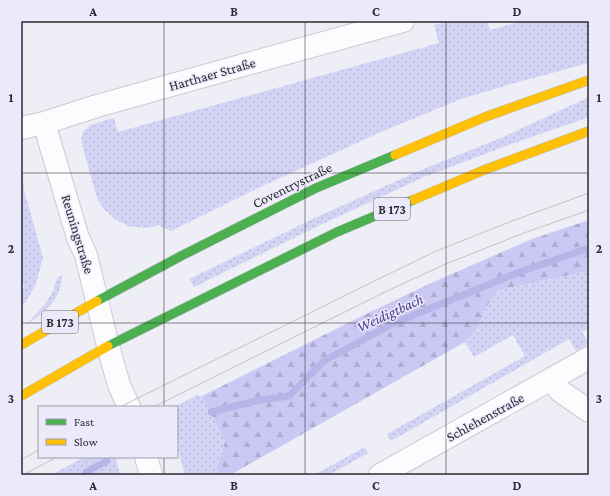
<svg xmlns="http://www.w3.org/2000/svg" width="610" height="496" font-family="'Crimson Pro',serif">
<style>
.grass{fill:url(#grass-dots)}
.forest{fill:url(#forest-firs)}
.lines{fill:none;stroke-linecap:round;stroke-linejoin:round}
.stream{stroke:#b9b4e8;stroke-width:7}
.street-casing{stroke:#cacad1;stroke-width:24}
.fast-casing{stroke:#bab9c7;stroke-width:10}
.slow-casing{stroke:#bab9c7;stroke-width:10}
.street{stroke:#fcfcfe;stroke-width:22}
.fast{stroke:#4caf50;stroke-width:9}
.slow{stroke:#ffc107;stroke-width:9}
.tram{stroke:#c3c3c5;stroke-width:1}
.grid{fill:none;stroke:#2b2a31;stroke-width:1;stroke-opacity:0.55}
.labels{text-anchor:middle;stroke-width:3;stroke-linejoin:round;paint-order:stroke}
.shield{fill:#ebeafb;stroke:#65646e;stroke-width:1}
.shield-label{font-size:13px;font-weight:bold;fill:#2b2a31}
.street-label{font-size:14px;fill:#2b2a31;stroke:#ebeafb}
.water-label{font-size:15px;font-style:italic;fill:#4b3b8e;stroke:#ebeafb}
.neatline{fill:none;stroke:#2b2a31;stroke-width:1.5}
.grid-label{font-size:13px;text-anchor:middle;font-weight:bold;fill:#2b2a31}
</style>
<defs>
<pattern id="grass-dots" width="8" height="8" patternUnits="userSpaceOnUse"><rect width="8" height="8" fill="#d5d3f6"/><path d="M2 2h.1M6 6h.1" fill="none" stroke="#b7b5d3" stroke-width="1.8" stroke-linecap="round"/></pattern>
<pattern id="forest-firs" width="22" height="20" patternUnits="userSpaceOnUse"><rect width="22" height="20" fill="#cbc8f3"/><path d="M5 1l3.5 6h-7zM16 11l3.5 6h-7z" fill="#aeacd1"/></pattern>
</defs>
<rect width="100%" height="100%" fill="#eeeef7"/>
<path class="grass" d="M450 21H487L490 30 522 21H589V63L515 83 461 99 381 132 258 188 171 231 158 225 148 228 128 226 115 219 103 208 97 198 81 141 83 132 90 125 114 118 118 132 439 43 434 25Z
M589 97V117L506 146 424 177 320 225 194 287 189 279 317 217 421 170 501 138Z
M21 168 25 194 43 257 36 284 25 303 21 306V290L25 287 21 281Z
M589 271V328L582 332 589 344 576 351 569 339 391 441 387 434 525 356 513 335 474 357 465 342 477 329 486 307 499 290Z
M62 275C61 301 46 311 26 325L46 303 53 291 57 278Z
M197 395 200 396H202L225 441 222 454 216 468 221 475H185L178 449 179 445 177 434V407H176V406Z
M365 447 368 453 329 475H314Z
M84 457H113L116 459 120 475H51Z"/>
<path class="forest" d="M589 220V271L499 290 486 307 477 329 465 342 230 475H221L216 468 222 454 225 441 202 396 358 318 431 283 532 239Z"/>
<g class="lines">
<path class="stream" d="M211 412 255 401 289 396 324 361 392 324 517 273 589 248
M85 475 86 472 107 461"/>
<defs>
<path id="street" d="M44 123 78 238 86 255 108 346 119 385 129 407
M21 128 44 123 97 106 222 71 403 21
M552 379 560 391 589 411
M146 457 151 475
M380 475 589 358"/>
<path id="fast" d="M97 301 181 256 316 188 395 155
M108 346 337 232 413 200"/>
<path id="slow" d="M395 155 485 117 589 80
M413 200 484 170 589 131
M21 345 97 301
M21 396 108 346"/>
</defs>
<use href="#street" class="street-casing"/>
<use href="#fast" class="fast-casing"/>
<use href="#slow" class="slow-casing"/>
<use href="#street" class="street"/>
<use href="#fast" class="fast"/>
<use href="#slow" class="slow"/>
<path class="tram" d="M120 407 350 293 434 252 512 221 589 193
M153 407 198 385 389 290 448 263 524 233 589 210
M21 460 39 450
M23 475 57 457"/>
</g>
<path class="grid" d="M164 21V407M305 21V475M446 21V475M21 173H589M21 323H589M164 457V475"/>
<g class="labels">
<g class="shield">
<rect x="374" y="198" width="36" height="22" rx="3"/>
<rect x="42" y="311" width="36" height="22" rx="3"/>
</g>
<g class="shield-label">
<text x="392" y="214">B 173</text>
<text x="60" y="327">B 173</text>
</g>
<g class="street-label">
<text transform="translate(212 74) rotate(-16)" y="5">Harthaer Straße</text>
<text transform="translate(292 185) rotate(-26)" y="5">Coventrystraße</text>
<text transform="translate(78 234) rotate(73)" y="5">Reuningstraße</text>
<text transform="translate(485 417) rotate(-29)" y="5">Schlehenstraße</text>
</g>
<g class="water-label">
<text transform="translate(390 313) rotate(-25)" y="5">Weidigtbach</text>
</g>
</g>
<rect width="610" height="496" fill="none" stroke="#ebeafb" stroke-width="44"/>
<rect x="38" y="406" width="140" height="52" fill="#ebeafb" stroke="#9e9daa"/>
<rect x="46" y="419" width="20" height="6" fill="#4caf50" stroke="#9e9daa"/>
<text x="74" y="426" font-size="12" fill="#2b2a31">Fast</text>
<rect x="46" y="439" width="20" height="6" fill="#ffc107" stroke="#9e9daa"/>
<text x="74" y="446" font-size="12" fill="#2b2a31">Slow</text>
<rect x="22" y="22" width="566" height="452" class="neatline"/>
<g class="grid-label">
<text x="93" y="16">A</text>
<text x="234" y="16">B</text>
<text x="376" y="16">C</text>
<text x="517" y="16">D</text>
<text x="11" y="102">1</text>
<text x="599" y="102">1</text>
<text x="11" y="253">2</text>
<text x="599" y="253">2</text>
<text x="11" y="403">3</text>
<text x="599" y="403">3</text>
<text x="93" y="490">A</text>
<text x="234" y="490">B</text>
<text x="376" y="490">C</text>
<text x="517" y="490">D</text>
</g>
</svg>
